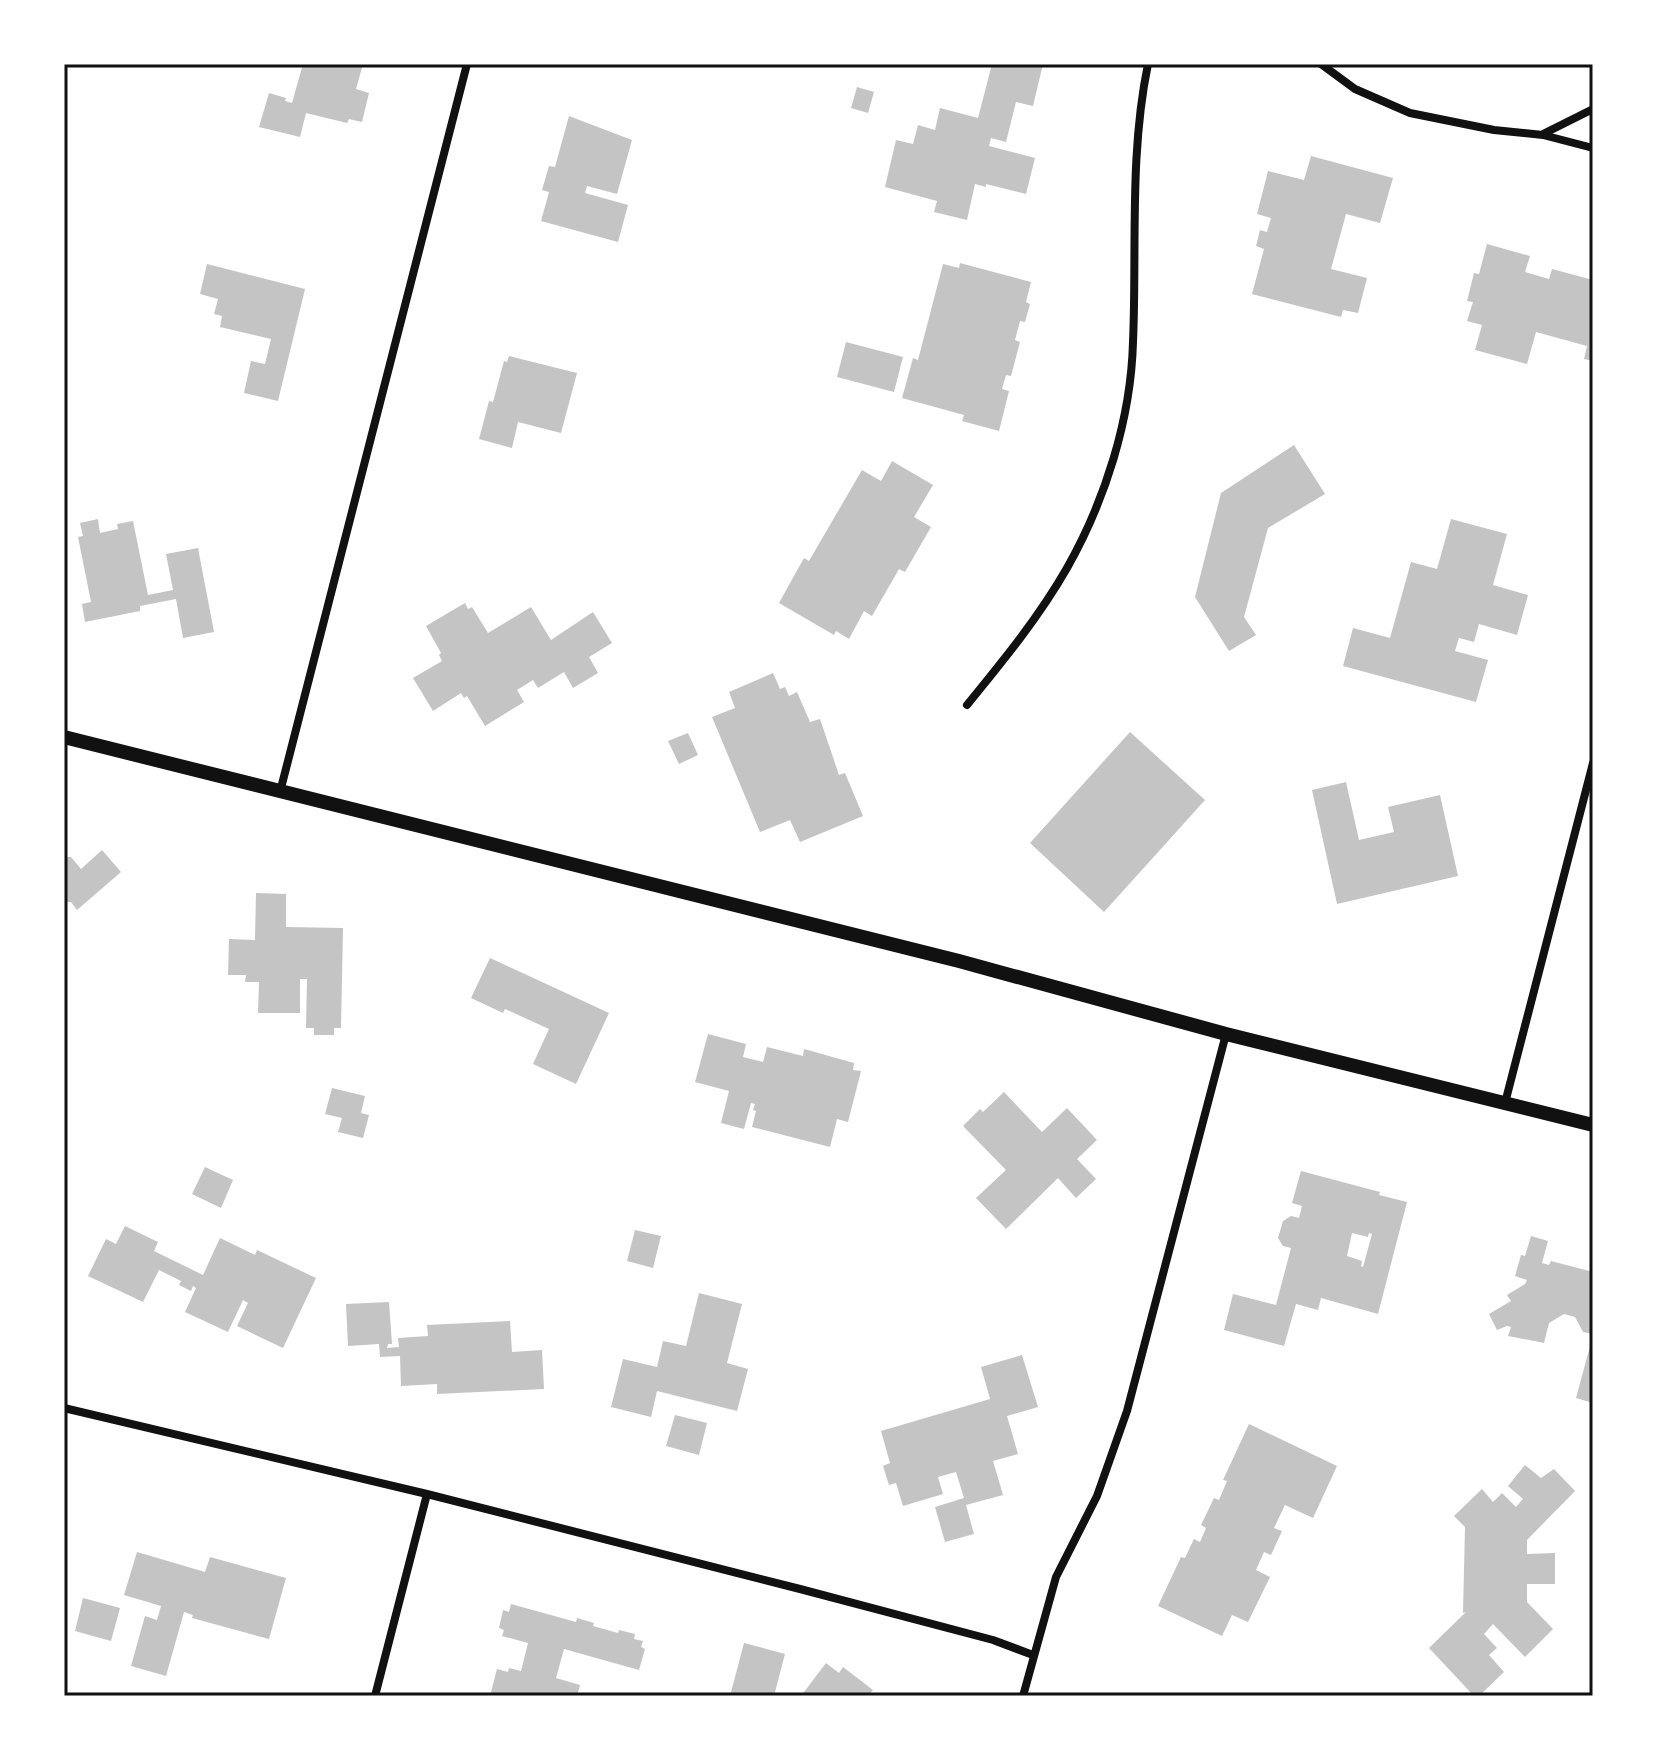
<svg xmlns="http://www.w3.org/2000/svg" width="1657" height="1760" font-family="Poppins,sans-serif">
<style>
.building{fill:#c4c4c4;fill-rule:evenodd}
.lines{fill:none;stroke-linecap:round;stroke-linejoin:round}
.minor{stroke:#111;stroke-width:8}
.tertiary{stroke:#111;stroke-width:14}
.neatline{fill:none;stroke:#111;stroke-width:3}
</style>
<rect width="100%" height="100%" fill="#fff"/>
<path class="building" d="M303 64H363L356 89 369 93 362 122 349 119 347 123 306 113 300 137 259 127 269 93 286 98 285 101 292 103Z
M992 64H1043L1033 106 1016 102 1006 142 991 138 989 146 1035 158 1026 194 986 184V187L975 184 967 220 934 212 937 201 885 187 896 140 913 144 918 125 935 130 940 108 978 118Z
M857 87 874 92 868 113 851 108Z
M569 116 632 140 617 194 587 186 585 193 628 205 618 242 541 221 549 192 542 190 549 166 555 167Z
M1311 156 1393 178 1380 223 1346 214 1331 269 1367 278 1358 313 1343 310 1341 317 1252 294 1264 249 1256 246 1260 230 1267 232 1271 218 1257 214 1268 171 1304 180Z
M1487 244 1530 256 1525 272 1549 279 1552 269 1593 280V361L1584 359 1587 346 1536 332 1527 364 1475 350 1482 325 1467 321 1473 302 1467 301 1474 273 1479 274Z
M960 263 1031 282 1026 302 1030 304 1025 322 1020 321 1015 340 1020 342 1011 376 1006 375 1002 389 1009 391 999 431 962 421 964 415 902 398 913 358 918 360 943 264 959 268Z
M207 264 305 289 278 401 244 393 251 361 265 364 271 339 220 327 222 316 214 314 218 299 200 294Z
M846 342 903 357 894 392 837 377Z
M509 356 577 373 561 433 518 422 512 448 479 439 489 401 493 402 504 361 507 362Z
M1294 445 1325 494 1268 528 1244 617 1256 635 1229 651 1195 597 1221 493Z
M892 461 933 485 914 517 931 527 905 572 899 569 872 616 864 611 849 639 836 631 834 635 779 603 804 558 809 561 862 470 881 481Z
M98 519 100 533 118 529 117 524 133 521 148 595 173 590 166 554 198 548 214 632 183 638 176 599 140 606V611L85 622 82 604 91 602 78 537 83 536 80 523Z
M1451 519 1507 534 1493 585 1528 595 1517 635 1479 624 1474 642 1459 638 1455 651 1488 660 1476 702 1343 666 1353 628 1390 638 1411 562 1437 569Z
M465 603 468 609 472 607 488 633 531 607 551 640 593 612 612 643 589 657 598 673 573 688 564 672 538 688 533 680 517 690 524 702 485 726 467 696 464 698 461 693 433 711 413 678 442 661 439 655 441 653 426 626Z
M773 673 780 689 785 687 789 696 797 692 810 722 820 719 839 775 845 773 863 816 800 842 790 820 760 832 712 717 735 708 729 692Z
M1130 732 1205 800 1104 912 1030 843Z
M688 733 698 755 679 764 668 741Z
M1346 782 1359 840 1394 832 1388 807 1440 795 1458 876 1337 904 1312 790Z
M102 850 121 872 77 910 71 902H64V857H71L81 869Z
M256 893 286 894V927L343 928 341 1028H334V1035H314V1028H306L307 979H300V1013H258L259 982H245L246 975H228L229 939 255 940Z
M490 958 609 1013 576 1084 533 1064 549 1029 505 1009 503 1013 471 998Z
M708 1034 746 1044 743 1057 763 1062 767 1047 803 1056 804 1049 854 1063 853 1070 861 1071 848 1122 837 1119 830 1147 752 1127 756 1111 753 1110 755 1104 751 1103 744 1129 721 1123 729 1091 695 1082Z
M332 1088 365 1096 361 1113 369 1115 363 1138 338 1132 342 1118 325 1114Z
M1004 1092 1042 1132 1067 1108 1097 1140 1077 1159 1096 1179 1076 1198 1058 1178 1006 1229 976 1198 1006 1170 963 1126 980 1109 983 1112Z
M205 1167 233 1180 221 1208 192 1194Z
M1301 1171 1380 1192 1379 1195 1407 1202 1378 1314 1321 1298 1318 1310 1296 1304 1284 1346 1224 1330 1233 1294 1276 1305 1291 1248 1283 1246 1278 1238 1283 1221 1291 1216 1299 1218 1302 1206 1292 1203ZM1352 1233 1368 1237 1369 1233 1372 1234 1363 1267 1361 1266 1362 1261 1347 1256Z
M125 1226 158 1242 154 1251 203 1275 220 1238 255 1255 257 1250 316 1278 283 1348 237 1326 248 1303 243 1300 228 1332 185 1312 196 1288 193 1286 191 1291 179 1285 181 1281 159 1270 143 1302 88 1276 106 1239 116 1244Z
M635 1230 661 1236 653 1268 627 1261Z
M1531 1236 1548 1241 1542 1263 1549 1265 1551 1261 1593 1272V1334L1583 1332 1575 1317 1564 1314 1549 1323 1544 1343 1508 1336 1511 1327 1507 1326 1497 1330 1489 1314 1511 1301 1507 1295 1525 1284 1527 1280 1515 1276 1521 1255 1525 1256Z
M699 1293 742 1304 727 1363 748 1369 737 1411 657 1391 651 1417 611 1407 623 1359 657 1367 663 1341 686 1346Z
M389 1302 392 1344H388L387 1348 399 1347 398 1338 428 1336 427 1325 510 1321 512 1352 542 1350 544 1389 437 1394V1384L401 1386 400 1356 380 1357 379 1344 348 1346 346 1304Z
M1592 1339H1593V1403L1576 1398Z
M1022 1355 1038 1407 1007 1416 1018 1454 993 1461 1003 1495 966 1505 974 1534 945 1542 935 1507 964 1498 956 1472 938 1477 943 1494 903 1506 896 1483 889 1485 883 1466 890 1463 881 1431 990 1399 981 1367Z
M675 1415 707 1423 699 1455 666 1446Z
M1249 1424 1337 1466 1313 1518 1285 1505 1274 1528 1282 1531 1271 1555 1264 1552 1256 1570 1270 1577 1248 1622 1232 1615 1222 1636 1158 1606 1181 1557 1185 1558 1194 1539 1200 1542 1206 1528 1201 1525 1214 1498 1219 1500 1227 1481 1223 1480Z
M1525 1465 1541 1478 1554 1469 1575 1491 1527 1540V1554L1555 1553V1584H1527V1602L1553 1629 1525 1657 1493 1624 1484 1634 1497 1648 1489 1655 1504 1672 1479 1696H1474L1429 1648 1466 1612 1463 1613 1465 1527 1454 1516 1482 1489 1493 1502 1502 1493 1516 1507 1523 1499 1508 1486Z
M137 1552 205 1572 210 1557 286 1578 269 1639 192 1618 193 1615 184 1612 166 1676 131 1666 145 1616 157 1620 161 1606 124 1595Z
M83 1598 120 1608 111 1641 75 1631Z
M511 1604 576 1622 577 1618 594 1623 593 1626 618 1633 619 1630 635 1634 634 1639 643 1641 641 1647 645 1649 639 1670 564 1649 556 1678 580 1685 577 1696H490L497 1669 508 1672 509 1668 521 1671 528 1643 502 1636 504 1630 499 1628 503 1610 509 1612Z
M744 1643 785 1654 774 1696H730Z
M826 1663 839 1673 843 1667 873 1690 868 1696H801Z"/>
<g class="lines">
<path class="minor" d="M1321 64 1355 89 1410 113 1494 130 1543 135 1593 148
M1543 134 1593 109
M967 705C1003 661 1039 617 1067 568 1105 501 1131 419 1133 342 1137 250 1129 156 1148 64
M280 792 467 64
M1505 1103 1593 763
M64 1408 427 1494 800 1589 993 1640 1033 1655
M375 1696 427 1494
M1023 1696 1056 1577 1097 1496 1127 1411 1226 1034"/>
<path class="tertiary" d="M64 737 959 961 1226 1034 1593 1125"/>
</g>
<rect width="1657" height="1760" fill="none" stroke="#ffffff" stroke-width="132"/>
<rect x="66" y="66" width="1525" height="1628" class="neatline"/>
</svg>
